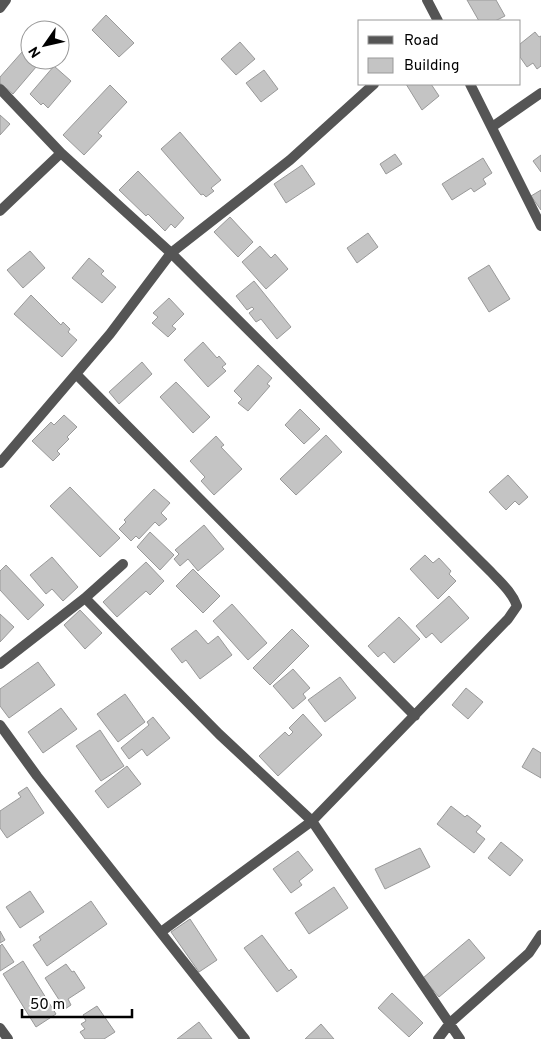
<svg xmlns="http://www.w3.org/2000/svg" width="541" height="1039" font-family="Overpass,sans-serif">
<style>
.building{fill:#c4c4c4;stroke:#999}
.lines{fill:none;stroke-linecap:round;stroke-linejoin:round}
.minor{stroke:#555;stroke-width:10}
</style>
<rect width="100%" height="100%" fill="#fff"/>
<path class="building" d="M467 0H496L505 16 495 21H479Z
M106 15 134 43 119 57 92 30Z
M535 32 539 37 541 36V66L537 69 533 63 527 67 520 57V44Z
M240 42 255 59 236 75 221 59Z
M30 43V60H42L13 94 0 83V77Z
M54 66 71 81 48 108 43 103 41 105 30 94Z
M264 70 278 89 261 102 246 83Z
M406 84H431L439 96 422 110Z
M110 85 127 102 98 133 102 136 84 155 63 135Z
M0 115 10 124 0 135Z
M180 132 221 180 211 188 214 191 206 197 203 194 201 195 161 149Z
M395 154 402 164 386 174 380 164Z
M541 155V172L533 161Z
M483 158 492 173 483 179 486 184 474 192 471 188 452 200 442 184Z
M302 165 315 184 286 203 274 184Z
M138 171 184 218 175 228 171 224 165 231 148 214 146 216 119 190Z
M541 190V210L531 196Z
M230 217 253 242 238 257 214 232Z
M368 233 378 247 357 263 347 248Z
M260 246 271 258 275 254 288 269 266 289 242 262Z
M30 251 45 268 23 288 7 270Z
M89 258 104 271 101 274 116 287 102 303 72 278Z
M489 265 510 299 489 312 468 278Z
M254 281 291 327 277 339 261 319 256 322 249 313 254 309 252 307 247 310 236 296Z
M31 295 61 325 63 322 70 329 68 332 77 340 62 357 14 314Z
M169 298 184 314 172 326 176 329 168 337 152 323 158 317 153 313Z
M203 342 217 358 219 356 226 364 222 367 226 371 208 387 184 360Z
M142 362 152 374 119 404 109 392Z
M258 365 272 378 267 384 270 386 248 411 238 403 242 399 234 391Z
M176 382 210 417 193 433 160 397Z
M300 409 320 429 304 444 285 425Z
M64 415 77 427 67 437 69 439 57 451 60 454 53 461 32 441 51 422 54 425Z
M326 435 342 452 296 495 280 479Z
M216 436 224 445 221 447 242 469 214 495 201 481 205 477 190 461Z
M508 475 528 497 519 505 515 501 506 510 489 492Z
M70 487 120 538 100 557 50 506Z
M154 489 170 503 161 513 167 519 159 526 155 522 139 539 136 536 131 541 119 529 126 522 124 520Z
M204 525 224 549 198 571 188 559 180 566 174 559 179 554 175 550Z
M150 532 174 555 160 570 137 547Z
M425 555 433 563 439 558 451 571 449 574 456 581 438 599 410 569Z
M52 557 78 587 63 601 52 589 46 594 30 575Z
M146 562 164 581 150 595 146 591 117 617 103 602Z
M6 565 44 605 28 620 0 590V571Z
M193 569 220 596 203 613 176 586Z
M449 596 469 618 441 643 432 633 426 638 416 626Z
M232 604 267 643 248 660 213 621Z
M80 610 102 633 85 649 64 625Z
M0 614 14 627 0 642Z
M399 617 420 639 394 663 384 652 378 657 368 646Z
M292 629 309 646 270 685 253 668Z
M196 630 208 644 218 636 232 655 200 679 186 660 182 663 171 649Z
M38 662 55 685 9 718 0 706V689Z
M293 669 310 688 303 694 306 698 293 709 273 686Z
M340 677 356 698 325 722 308 700Z
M466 688 483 702 468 719 452 705Z
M125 694 145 722 118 742 97 714Z
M61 708 77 729 43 753 28 732Z
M303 714 322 735 278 776 259 756 285 732 289 736 293 732 289 728Z
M153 717 170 738 147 756 142 749 129 759 121 748 149 725 147 722Z
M100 730 124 766 101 781 76 746Z
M533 748 541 753V778L522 767Z
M127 766 141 784 108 808 95 791Z
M27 787 44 813 7 838 0 828V811L21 797 18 793Z
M451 806 465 817 467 815 481 826 476 832 485 839 474 853 437 824Z
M501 842 523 860 510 876 488 858Z
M420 848 430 867 385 889 375 869Z
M298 851 313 870 299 881 302 885 291 893 273 869Z
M334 887 348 908 309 934 295 913Z
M30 891 44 912 20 928 6 907Z
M91 901 107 924 47 966 33 945 41 940 39 937Z
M190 919 217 960 199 972 171 932Z
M0 931 5 940 0 943Z
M262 935 289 971 291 969 297 977 277 992 244 948Z
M469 939 485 958 439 997 423 978Z
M2 944 14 962 0 971V946Z
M23 961 56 1014 36 1027 3 974Z
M66 964 72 972 74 971 85 988 68 999 71 1005 65 1009 45 978Z
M392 993 423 1023 409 1037 378 1008Z
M97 1006 115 1032 104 1039H85L80 1032 85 1029 81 1024 86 1021 83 1015Z
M199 1022 212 1039H177Z
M321 1024 334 1039H305Z"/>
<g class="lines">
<path class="minor" d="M427 0 438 21
M0 8 6 0
M470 84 541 226
M0 89 61 153 171 253 491 572C501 583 512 592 517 606L508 619 312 821 161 932
M492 127 541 93
M0 211 61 153
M76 374 415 716
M0 463 110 334 171 253 290 160 374 84
M85 598 219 734 312 821 460 1039
M0 664 85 598 123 564
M0 725 37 776 245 1039
M0 1028 8 1039
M438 1039 450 1023 529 953 541 935"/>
</g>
<rect x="358" y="20" width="162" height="65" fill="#ffffff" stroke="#999999"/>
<rect x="368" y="36" width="25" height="8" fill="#555555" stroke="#999999"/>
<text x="404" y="45" font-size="15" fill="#000000">Road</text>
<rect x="368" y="58" width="25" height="15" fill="#c4c4c4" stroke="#999999"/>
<text x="404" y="70" font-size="15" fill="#000000">Building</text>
<g transform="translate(45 45) rotate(236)"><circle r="24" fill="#ffffff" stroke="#999999"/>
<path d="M0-4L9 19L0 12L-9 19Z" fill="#000000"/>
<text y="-8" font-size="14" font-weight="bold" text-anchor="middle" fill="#000000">N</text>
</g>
<path d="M22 1009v8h110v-8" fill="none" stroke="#000000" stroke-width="2.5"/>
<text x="30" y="1009" font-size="15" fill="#000000" stroke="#ffffff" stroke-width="4" paint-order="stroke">50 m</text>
</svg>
